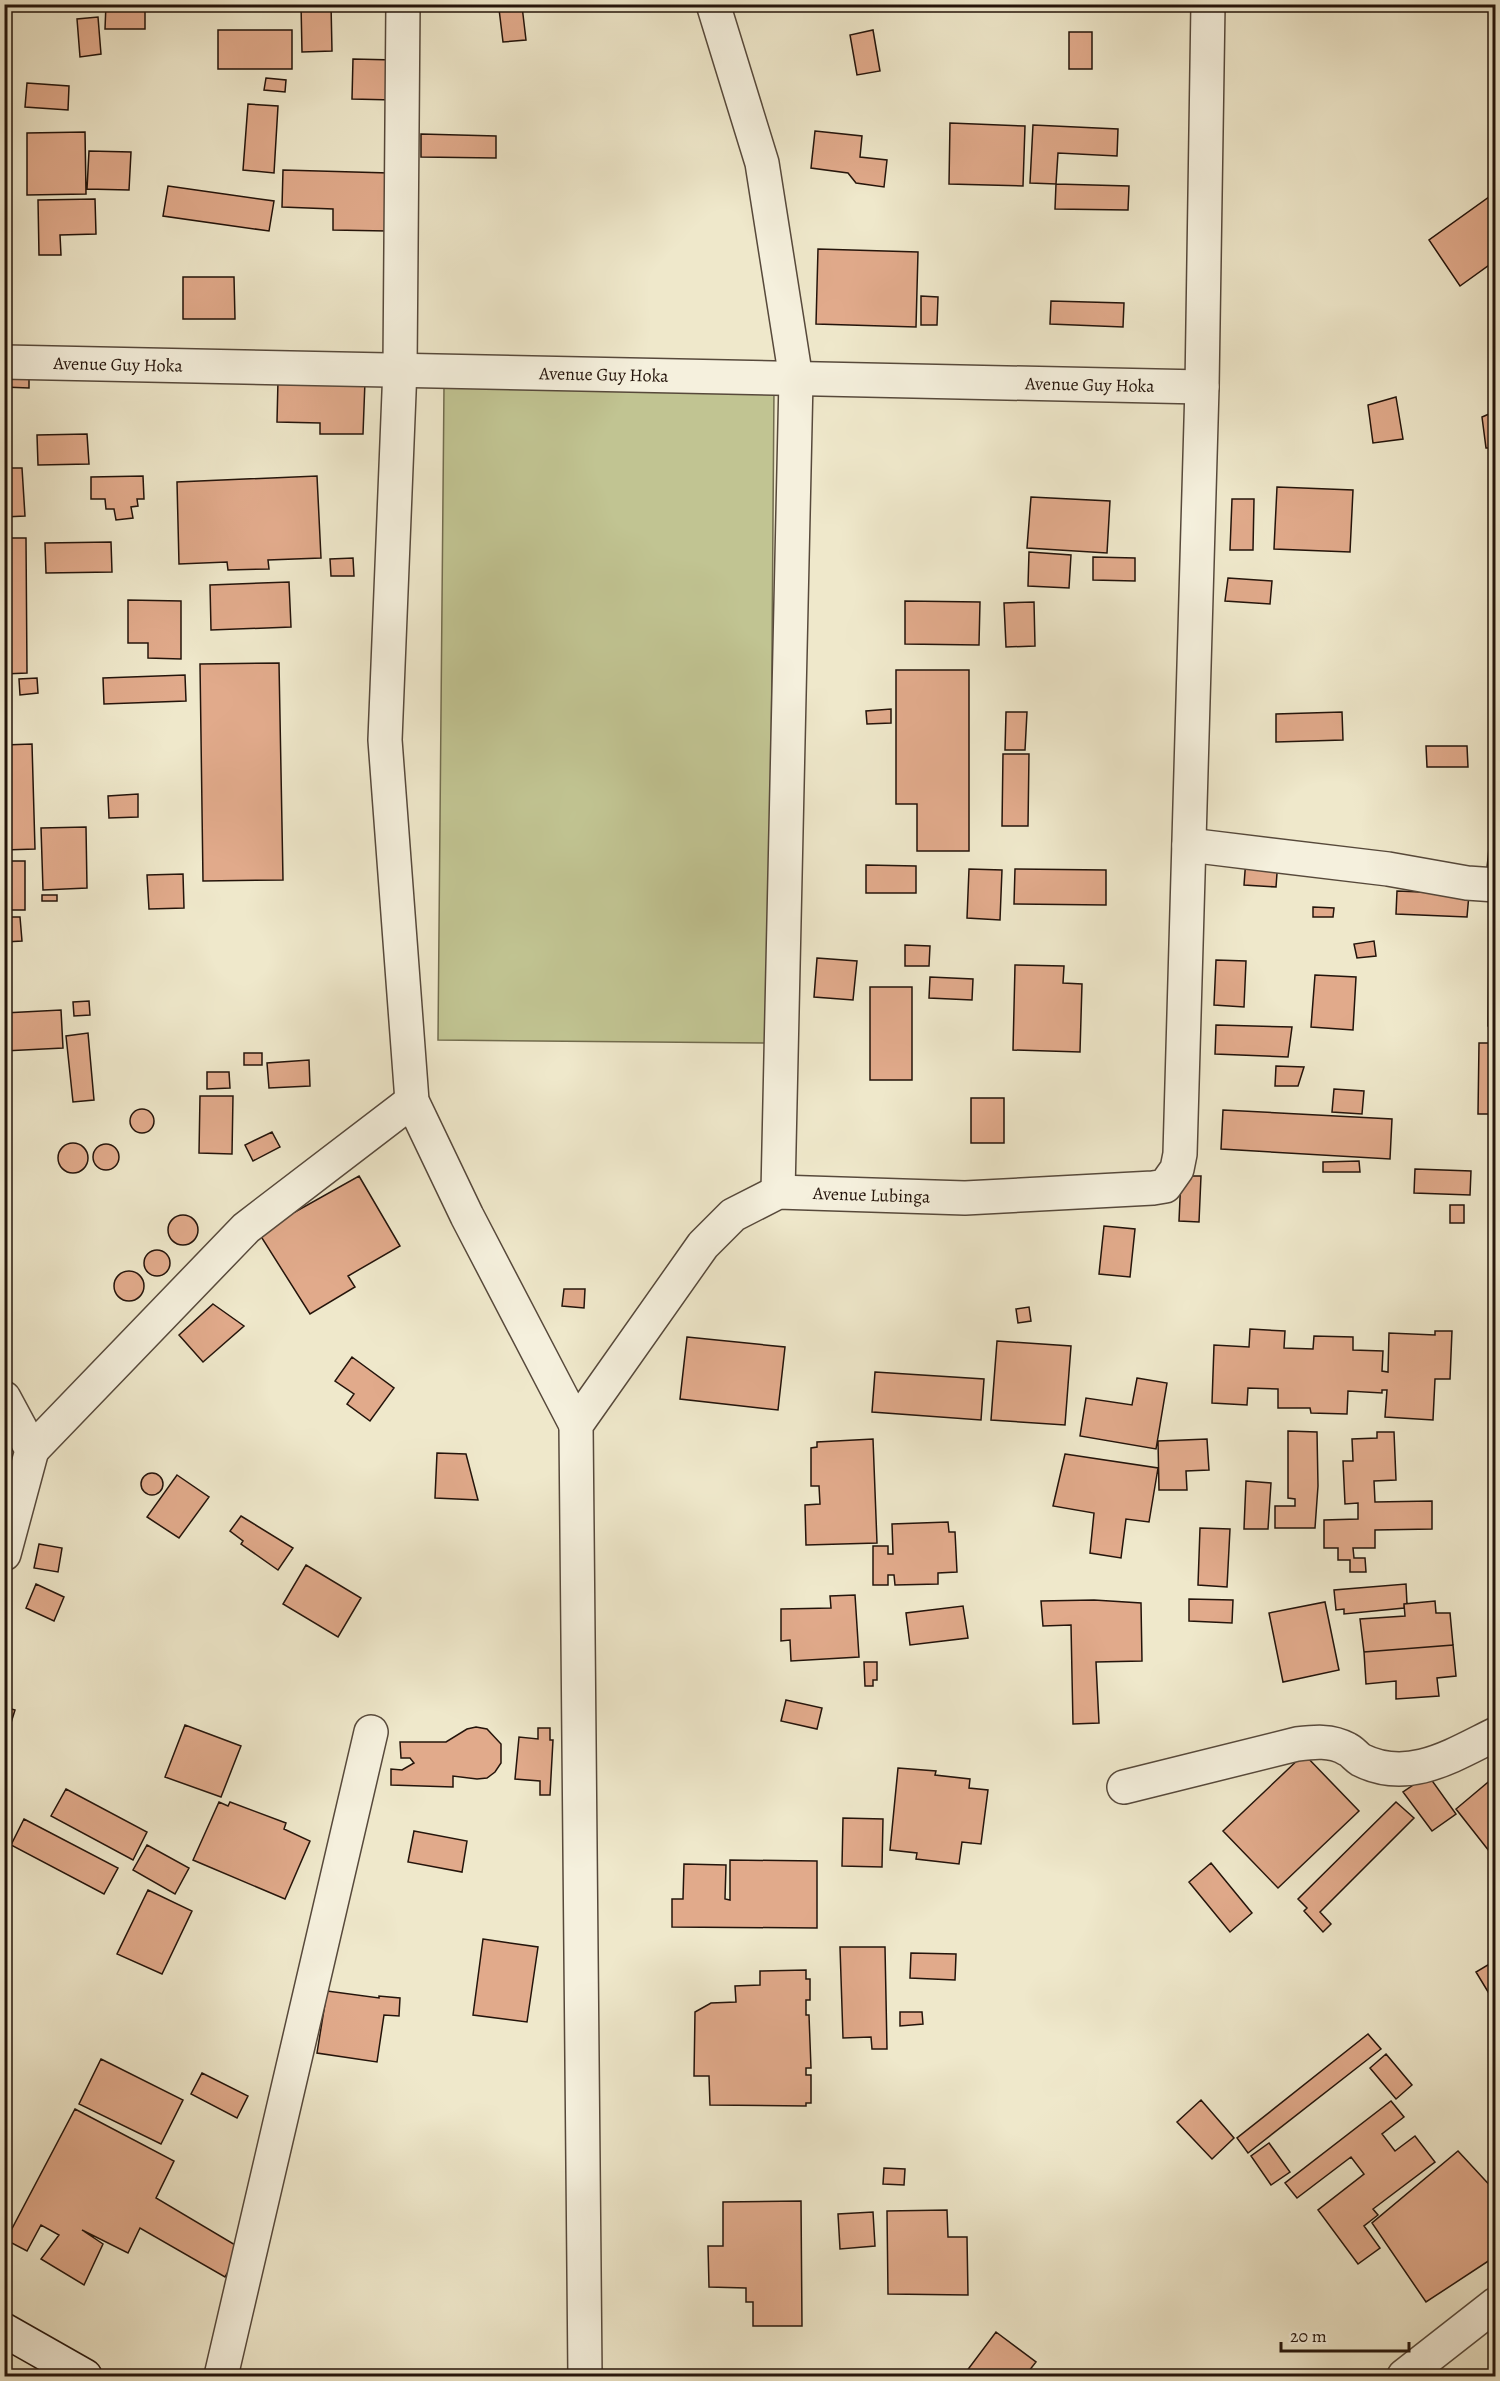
<svg xmlns="http://www.w3.org/2000/svg" width="1500" height="2381" font-family="Alegreya,serif">
<style>
.green{fill:#c1c492;stroke:#726c4e;stroke-width:1.5}
.building{fill:#e1aa8b;stroke:#24140b;stroke-width:1.5}
.lines{fill:none;stroke-linecap:round;stroke-linejoin:round}
.minor-casing{stroke:#57493b;stroke-width:36}
.secondary-casing{stroke:#24140b;stroke-width:36}
.minor{stroke:#f5f0dd;stroke-width:33}
.secondary{stroke:#f5f0dd;stroke-width:33}
.labels{text-anchor:middle;stroke-width:4.5;stroke-linejoin:round;paint-order:stroke}
.street-label{font-size:18px;fill:#24140b;stroke:#f5f0dd}
</style>
<rect width="100%" height="100%" fill="#efe8cb"/>
<filter id="stains"><feTurbulence type="fractalNoise" baseFrequency=".00333" numOctaves="4"/><feColorMatrix values="0 0 0 0 .2 0 0 0 0 .09 0 0 0 0 .02 0 0 0 .5 -.17"/></filter>
<radialGradient id="worn" r=".72"><stop offset=".6" stop-color="#630" stop-opacity="0"/><stop offset="1" stop-color="#630" stop-opacity=".3"/></radialGradient>
<path class="green" d="M444 386 774 388 769 1043 438 1040Z"/>
<path class="building" d="M106 4H173V9H145V29H105Z
M301 4H331L332 51 302 52Z
M522 6 526 40 503 42 499 9Z
M98 17 101 54 80 57 77 19Z
M218 30H292V69H218Z
M873 30 880 71 857 75 850 35Z
M1069 32H1092V69H1069Z
M353 59 395 60 394 100 352 99Z
M266 78 286 80 285 92 264 90Z
M27 83 69 86 68 110 25 107Z
M248 104 278 106 274 173 243 170Z
M950 123 1025 126 1023 186 949 184Z
M1033 125 1118 129 1117 156 1058 153 1056 184 1030 183Z
M815 131 862 136 860 157 887 160 884 187 856 183 848 173 811 168Z
M85 132 86 194 27 195V133Z
M421 134 496 136V158L421 157Z
M89 151 131 152 129 190 87 189Z
M283 170 389 173 387 231 333 230V209L282 207Z
M1056 184 1129 186 1128 210 1055 209Z
M168 186 274 201 269 231 163 216Z
M1496 192V260L1460 286 1429 240Z
M95 199 96 234 60 235 61 255H39L38 200Z
M818 249 918 252 916 327 816 324Z
M183 277H234L235 319H183Z
M921 296 938 297 937 325H921Z
M1051 301 1124 303 1123 327 1050 324Z
M4 373 29 374V388L4 387Z
M278 380 365 381 363 434H320V423L277 422Z
M1396 397 1403 439 1373 443 1368 405Z
M1496 411V448H1486L1482 417Z
M87 434 89 464 38 465 37 435Z
M4 468H22L25 516 4 517Z
M143 476 144 499H137L138 506 131 507 133 518 116 520 114 509H106L105 499H91V477Z
M317 476 321 558 268 560 269 569 228 570 227 562 179 564 177 482Z
M1277 487 1353 490 1350 552 1274 549Z
M1031 497 1110 501 1107 553 1027 548Z
M1232 499H1254L1253 550H1230Z
M4 538H26L27 673 4 674Z
M111 542 112 572 46 573 45 543Z
M1029 552 1071 555 1069 588 1028 586Z
M1093 557 1135 558V581L1093 580Z
M353 558 354 576H331L330 559Z
M1228 578 1272 581 1270 604 1225 601Z
M289 582 291 627 211 630 210 585Z
M128 600 181 601V659L148 658V643H128Z
M905 601 980 602 979 645 905 644Z
M1034 602 1035 646 1006 647 1004 603Z
M279 663 283 880 203 881 200 664Z
M896 670H969V851H917V804H896Z
M185 675 186 701 104 704 103 678Z
M37 678 38 693 20 695 19 679Z
M891 709V723L867 724 866 711Z
M1006 712H1027L1025 750H1005Z
M1342 712 1343 740 1276 742V714Z
M32 744 35 849 4 850V745Z
M1426 746H1467L1468 767H1427Z
M1003 754H1029L1028 826H1002Z
M1496 779V869L1487 868Z
M138 794V817L109 818 108 796Z
M86 827 87 888 43 890 41 828Z
M1246 858 1278 860 1276 887 1244 885Z
M4 861H25V910H4Z
M866 865 916 866V893H866Z
M969 869 1002 870 1000 920 967 918Z
M1015 869 1106 870V905L1014 904Z
M183 874 184 908 149 909 147 875Z
M1491 888H1496V928H1489Z
M1397 891 1469 894 1467 917 1396 914Z
M42 895H57V901H42Z
M1313 907 1334 908 1333 917H1313Z
M4 917H20L22 941 5 942Z
M1489 939H1496V1026H1488Z
M1374 941 1376 956 1357 958 1354 944Z
M905 945 930 946 929 966H905Z
M817 958 857 961 853 1000 814 997Z
M1216 960 1246 961 1244 1007 1214 1005Z
M1015 965 1064 966 1063 983 1082 984 1080 1052 1013 1050Z
M1315 975 1356 977 1353 1030 1311 1027Z
M930 977 973 979 972 1000 929 998Z
M870 987H912V1080H870Z
M89 1001 90 1015 74 1016 73 1002Z
M61 1010 63 1048 4 1051V1013Z
M1216 1025 1292 1027 1288 1057 1215 1054Z
M88 1033 94 1100 73 1102 66 1036Z
M1479 1043H1496V1114H1478Z
M244 1053H262V1065H244Z
M309 1060 310 1086 269 1088 267 1063Z
M1276 1066 1304 1067 1298 1086H1275Z
M207 1072H229L230 1088 207 1089Z
M1334 1089 1364 1091 1362 1114 1332 1112Z
M200 1096H233L232 1154 199 1153Z
M971 1098H1004V1143H971Z
M130 1121a12 12 0 1 1 24 0a12 12 0 1 1-24 0Z
M1223 1110 1392 1119 1390 1159 1221 1149Z
M272 1132 280 1147 253 1161 245 1145Z
M58 1158a15 15 0 1 1 30 0a15 15 0 1 1-30 0Z
M93 1157a13 13 0 1 1 26 0a13 13 0 1 1-26 0Z
M1359 1161 1360 1172H1323V1162Z
M1415 1169 1471 1171 1470 1195 1414 1193Z
M359 1176 400 1246 348 1276 355 1287 310 1314 255 1227 290 1205 295 1212Z
M1181 1176H1201L1199 1222 1179 1221Z
M1450 1205H1464V1223H1450Z
M168 1230a15 15 0 1 1 30 0a15 15 0 1 1-30 0Z
M1104 1226 1135 1229 1130 1277 1099 1274Z
M144 1263a13 13 0 1 1 26 0a13 13 0 1 1-26 0Z
M114 1286a15 15 0 1 1 30 0a15 15 0 1 1-30 0Z
M564 1289H585L584 1308 562 1306Z
M213 1304 244 1326 203 1362 179 1335Z
M1029 1307 1031 1321 1018 1323 1016 1309Z
M1250 1329 1285 1331 1284 1348 1313 1349 1314 1336 1353 1337V1350L1383 1351 1382 1371 1388 1372 1389 1333 1435 1335V1331H1452L1450 1379H1435L1433 1420 1385 1417 1387 1390H1382V1393L1348 1391 1347 1414 1311 1413 1310 1408H1278V1389L1248 1388 1247 1405 1212 1403 1214 1345 1249 1347Z
M687 1337 785 1347 778 1410 680 1399Z
M997 1341 1071 1346 1065 1425 991 1420Z
M352 1357 394 1388 370 1421 347 1404 354 1394 335 1381Z
M875 1372 984 1379 981 1420 872 1412Z
M1137 1378 1167 1383 1156 1449 1080 1436 1086 1398 1132 1405Z
M1288 1431 1317 1432 1318 1486 1315 1528H1275V1506H1295V1499L1288 1498Z
M1377 1432H1394L1396 1480 1374 1481 1375 1502 1432 1501V1529L1375 1530V1548H1353L1354 1558H1365L1366 1572H1350V1560H1338V1548H1324V1520L1358 1519V1503L1345 1504 1343 1461H1353L1352 1439 1377 1438Z
M873 1439 877 1543 806 1545 805 1505 820 1504 819 1486H811V1448L817 1447V1442Z
M1207 1439 1209 1470 1186 1471 1187 1490H1159L1158 1441Z
M437 1453 466 1454 478 1500 435 1498Z
M1065 1454 1158 1468 1149 1522 1126 1519 1121 1558 1090 1553 1094 1513 1053 1506Z
M141 1484a11 11 0 1 1 22 0a11 11 0 1 1-22 0Z
M177 1475 209 1497 179 1538 147 1517Z
M1246 1481 1271 1483 1268 1529H1244Z
M241 1516 293 1548 278 1570 241 1544 243 1541 230 1531Z
M948 1522 949 1532H955L957 1572 938 1573V1584L895 1585 894 1575H888V1585H873V1546H888V1554H893L892 1524Z
M1200 1528 1230 1529 1227 1587 1198 1585Z
M39 1544 62 1548 58 1572 34 1568Z
M306 1565 361 1598 338 1637 283 1604Z
M36 1584 64 1597 54 1621 26 1608Z
M1406 1584 1407 1604H1404V1608L1344 1614V1609L1336 1610 1334 1590Z
M855 1595 859 1657 791 1661 790 1640 781 1641V1609L831 1608 830 1596Z
M1189 1599 1233 1600 1232 1623 1189 1621Z
M1094 1600 1141 1603 1142 1661 1096 1662 1099 1723 1073 1724 1071 1625 1043 1626 1041 1601Z
M1435 1601 1436 1613H1450L1453 1645 1364 1652 1360 1619 1405 1616 1404 1604Z
M1325 1602 1339 1670 1283 1682 1269 1613Z
M963 1606 968 1638 910 1645 906 1613Z
M1453 1645 1456 1676 1437 1678 1439 1696 1396 1699V1681L1366 1684 1364 1652Z
M864 1662H877V1680H873V1686H865Z
M786 1700 822 1708 817 1729 781 1721Z
M4 1707 15 1710 10 1726 4 1724Z
M185 1725 241 1746 221 1797 165 1777Z
M476 1727 487 1729 501 1744V1763L495 1772 487 1778 477 1779 453 1776V1787L391 1785V1769L402 1770 414 1763 410 1758H401L400 1742H446L467 1729Z
M538 1728H550V1740H553L550 1795H540V1781L515 1779 519 1737 538 1739Z
M1304 1754 1359 1811 1278 1888 1223 1831Z
M898 1768 936 1771 935 1775 970 1779 969 1788 988 1790 981 1844 962 1842 959 1864 916 1859 917 1853 890 1850Z
M1428 1775 1456 1814 1432 1831 1403 1792Z
M1493 1778 1496 1781V1846L1489 1851 1456 1809Z
M66 1789 147 1832 133 1860 51 1816Z
M219 1802 228 1806 230 1802 286 1823 284 1829 310 1841 285 1899 193 1860Z
M1396 1802 1414 1818 1320 1912 1331 1924 1323 1932 1304 1911 1307 1908 1298 1899Z
M843 1818 883 1819 882 1867 842 1866Z
M24 1819 118 1868 104 1894 11 1845Z
M414 1831 467 1841 462 1872 408 1862Z
M147 1845 189 1868 175 1894 133 1870Z
M730 1860 817 1861V1928L672 1927V1899H683L684 1864 726 1865 725 1899 730 1900Z
M1211 1863 1252 1913 1230 1932 1189 1882Z
M148 1890 192 1911 162 1974 117 1954Z
M483 1939 538 1947 527 2022 473 2015Z
M840 1947H885L887 2049H872L871 2037 843 2038Z
M911 1953 956 1954 955 1980 910 1978Z
M1496 1960V2005L1476 1972Z
M806 1970V1979H810V2000H806V2015H809L811 2068H806V2075H811V2103H806V2106L710 2105 709 2076H694L695 2012 711 2003 736 2002 735 1986 760 1985V1971Z
M327 1991 379 1998V1996L400 1998 399 2016 384 2015 377 2062 317 2053Z
M900 2012H922L923 2024 900 2026Z
M1368 2034 1381 2049 1248 2153 1237 2138Z
M1386 2054 1412 2085 1396 2099 1370 2068Z
M101 2059 183 2100 161 2144 79 2104Z
M202 2073 248 2096 237 2118 191 2094Z
M1201 2100 1234 2138 1212 2159 1177 2122Z
M1391 2101 1404 2117 1382 2134 1395 2151 1415 2136 1435 2162 1373 2209 1378 2215 1364 2226 1380 2248 1358 2264 1318 2210 1364 2174 1351 2157 1297 2198 1285 2183Z
M75 2109 174 2161 156 2198 242 2249 225 2277 140 2228 128 2253 82 2230 103 2244 84 2285 41 2259 59 2235 41 2225 27 2251 6 2240Z
M1269 2143 1290 2172 1271 2185 1251 2156Z
M1458 2151 1496 2192V2256L1426 2302 1372 2223Z
M884 2168 905 2169 904 2185 883 2184Z
M801 2201 802 2326H753V2302H746V2288L709 2287 708 2246H723V2202Z
M947 2210 948 2237H967L968 2295 888 2294 887 2211Z
M873 2212 875 2246 840 2249 838 2214Z
M996 2332 1036 2362 1025 2376H963Z"/>
<g class="lines">
<defs>
<g id="minor">
<path d="M403 4 400 368 385 740 412 1101 467 1216 576 1425"/>
<path d="M713 4 762 163 796 379 778 1192"/>
<path id="s1" d="M4 362 1202 387"/>
<path d="M1189 845 1388 869 1467 883 1496 885"/>
<path d="M4 1398 32 1450 4 1554"/>
<path d="M32 1450 246 1228 412 1101"/>
<path d="M1124 1787 1297 1744C1314 1742 1331 1740 1347 1749 1352 1751 1356 1757 1361 1760 1409 1784 1453 1755 1496 1734"/>
<path d="M221 2376 371 1732"/>
<path id="s2" d="M585 2376 576 1425 703 1245 733 1215 778 1192 965 1198 1153 1188 1165 1186 1177 1169 1180 1154 1202 387 1208 4"/>
<path d="M1404 2376 1496 2304"/>
</g>
<path id="secondary" d="M4 2330 85 2376"/>
</defs>
<use href="#minor" class="minor-casing"/>
<use href="#secondary" class="secondary-casing"/>
<use href="#minor" class="minor"/>
<use href="#secondary" class="secondary"/>
</g>
<g class="labels">
<g class="street-label">
<text dy="6" stroke="none"><textPath href="#s1" startOffset="114">Avenue Guy Hoka</textPath></text>
<text dy="6" stroke="none"><textPath href="#s1" startOffset="600">Avenue Guy Hoka</textPath></text>
<text dy="6" stroke="none"><textPath href="#s1" startOffset="1086">Avenue Guy Hoka</textPath></text>
<text dy="6" stroke="none"><textPath href="#s2" startOffset="1358">Avenue Lubinga</textPath></text>
</g>
</g>
<rect width="1500" height="2381" fill="none" stroke="#efe8cb" stroke-width="24"/>
<rect x="6" y="6" width="1488" height="2369" fill="none" stroke="#24140b" stroke-width="3"/>
<rect x="12" y="12" width="1476" height="2357" fill="none" stroke="#24140b" stroke-width="1.5"/>
<path d="M1281 2342v9h128v-9" fill="none" stroke="#24140b" stroke-width="3"/>
<text x="1290" y="2342" font-size="18" fill="#24140b" stroke="#f5f0dd" stroke-width="4.5" paint-order="stroke">20 m</text>
<rect width="100%" height="100%" filter="url(#stains)"/>
<rect width="100%" height="100%" fill="url(#worn)"/>
</svg>
